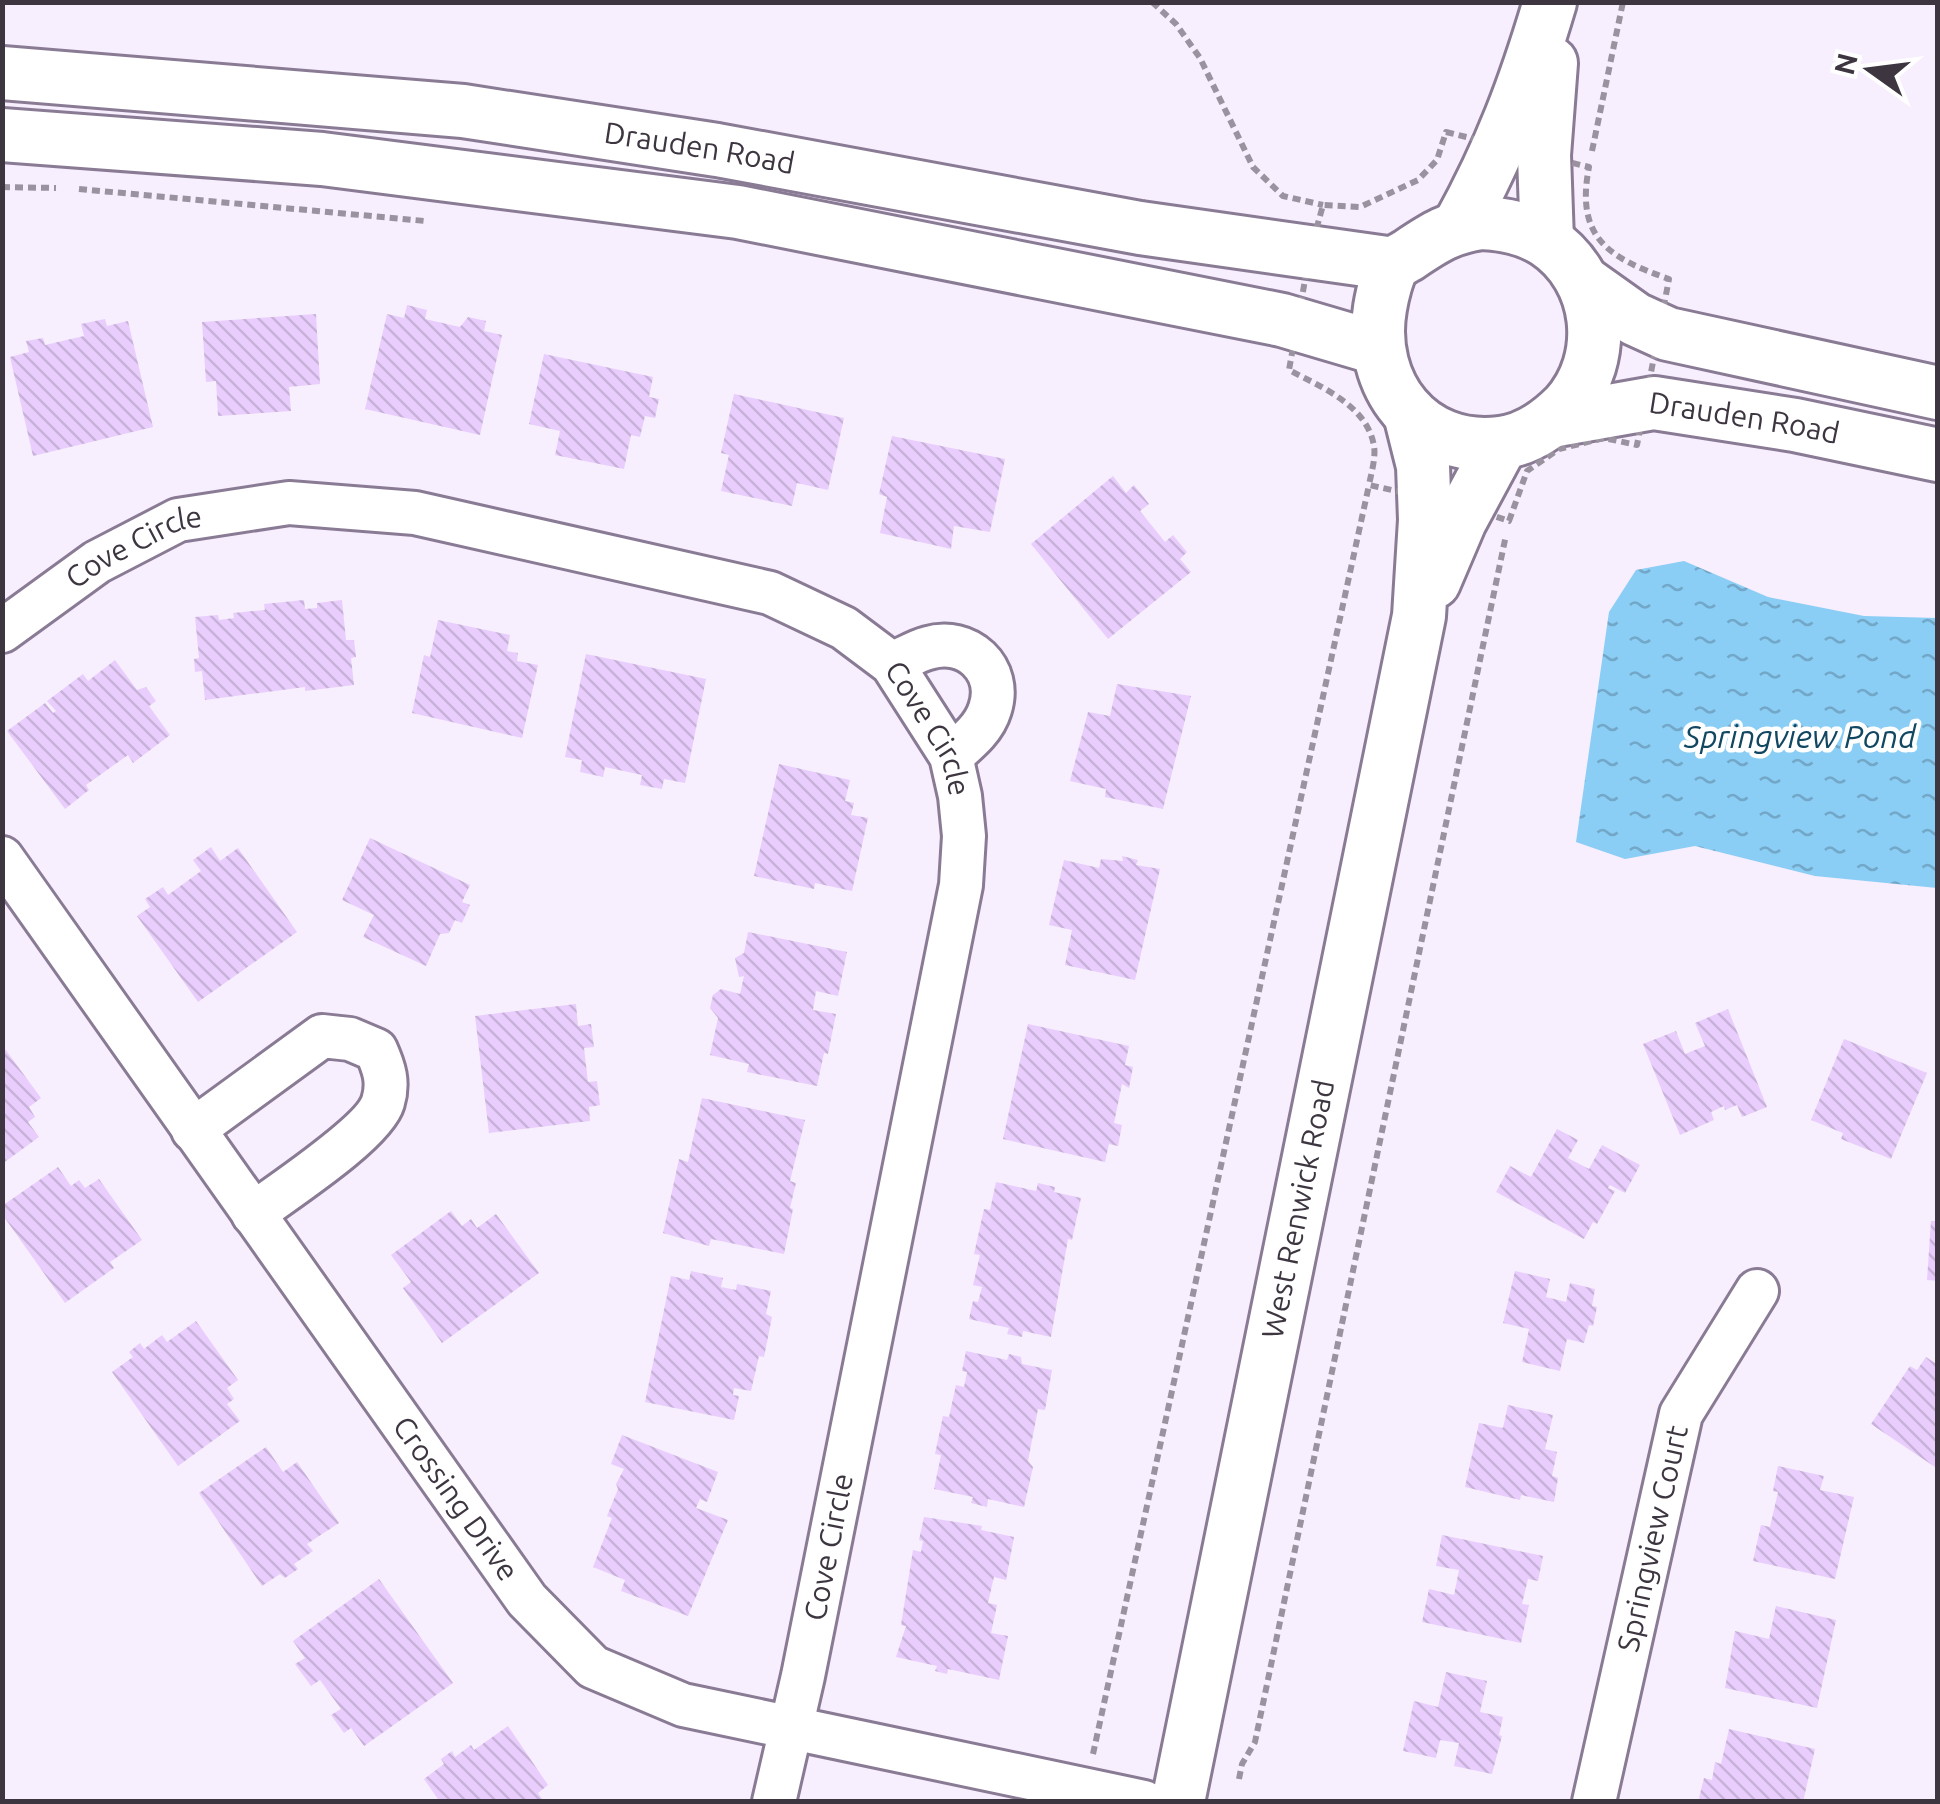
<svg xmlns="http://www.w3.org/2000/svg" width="1940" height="1804" font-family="Ubuntu,sans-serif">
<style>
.water{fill:url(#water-ripples)}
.building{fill:url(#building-back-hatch)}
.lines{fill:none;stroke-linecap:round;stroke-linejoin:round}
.minor-casing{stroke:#8a7b95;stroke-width:48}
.tertiary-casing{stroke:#8a7b95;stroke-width:58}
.path{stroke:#9a929f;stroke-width:6;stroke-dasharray:8 5;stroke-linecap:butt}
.minor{stroke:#fff;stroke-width:42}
.tertiary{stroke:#fff;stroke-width:52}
.labels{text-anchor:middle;stroke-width:9;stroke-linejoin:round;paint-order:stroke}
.street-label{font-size:30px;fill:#3d3641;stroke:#fff}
.water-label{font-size:32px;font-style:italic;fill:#124762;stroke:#fff}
</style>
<defs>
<pattern id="water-ripples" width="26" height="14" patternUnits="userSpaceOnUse" patternTransform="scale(2.5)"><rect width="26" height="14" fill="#8acdf5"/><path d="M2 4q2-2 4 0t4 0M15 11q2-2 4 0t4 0" fill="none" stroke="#72a7c8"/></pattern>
<pattern id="building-back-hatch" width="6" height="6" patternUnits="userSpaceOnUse" patternTransform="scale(2.5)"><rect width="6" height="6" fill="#e9cefd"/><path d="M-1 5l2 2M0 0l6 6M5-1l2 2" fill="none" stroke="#c9b2da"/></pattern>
</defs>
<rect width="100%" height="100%" fill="#f7eefe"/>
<path class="water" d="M1684 561 1768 597 1864 616 1937 618V888L1815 876 1695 846 1625 859 1576 842 1609 612 1636 570Z"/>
<path class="building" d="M407 305 427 310 425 319 460 327 468 317 486 321 484 331 502 335 480 435 365 409 387 314 404 318Z
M316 314 320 384 289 387 291 411 218 416 216 381 206 382 202 322Z
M105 319 107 326 128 321 153 427 33 456 10 357 29 352 26 341 43 338 45 345 84 336 81 324Z
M544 354 653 377 649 397 659 399 655 418 645 416 640 437 631 435 624 469 555 455 560 431 529 424Z
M734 394 844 418 828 490 797 483 792 506 721 491 729 455 721 453Z
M892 436 1005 459 990 532 954 526 951 549 880 533 887 497 879 494Z
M1113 476 1126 493 1134 485 1149 504 1140 511 1165 542 1173 535 1187 552 1180 559 1191 572 1108 639 1031 544Z
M304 600 305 609 317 608V603L342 600 346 640H354L356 657 351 658 354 685 305 691V687L205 700 202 671 195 672 194 659 199 658 195 617 218 615 219 620 234 618 233 613 265 610 264 604Z
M438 620 510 635 507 651 518 653 517 661 538 665 522 738 412 713 424 655 430 657Z
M586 654 706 679 685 783 664 779 662 789 640 785 642 775 605 767 603 777 580 772 582 760 565 757Z
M115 660 137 690 146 687 156 701 149 706 170 735 133 763 128 755 86 785 89 790 65 809 7 731 45 703 53 713 56 711 47 701 83 674 88 681Z
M1117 684 1191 696 1163 809 1105 797 1106 789 1070 781 1088 712 1110 716Z
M779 764 850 780 845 801 854 803 851 815 868 818 852 891 815 883 814 889 754 876Z
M370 838 470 885 462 902 470 905 462 923 455 920 449 933 440 934 426 966 363 937 374 915 342 900Z
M211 847 220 861 238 848 297 932 198 1002 137 916 150 907 145 899 163 887 168 895 201 871 193 860Z
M1122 856 1138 860 1136 865 1160 869 1135 980 1065 965 1072 930 1049 925 1064 860 1099 868 1101 859 1123 861Z
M748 932 847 952 838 996 816 991 813 1010 836 1014 828 1054 824 1053 817 1086 747 1072 749 1064 710 1055 718 1018 710 1008 713 995 721 989 740 994 744 976 739 977 735 958 744 953Z
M576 1004 578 1026 591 1024 594 1047 584 1048 588 1082 597 1081 600 1105 589 1107 590 1121 489 1133 475 1016Z
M1728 1009 1767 1107 1742 1117 1737 1105 1725 1110 1724 1106 1711 1112 1714 1120 1680 1135 1643 1044 1676 1031 1685 1054 1705 1046 1695 1023Z
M1028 1024 1129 1046 1125 1065 1133 1067 1129 1088 1122 1084 1114 1123 1122 1125 1118 1146 1109 1144 1105 1162 1003 1139Z
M1844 1039 1927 1073 1891 1159 1841 1139 1843 1133 1811 1120Z
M2 1045 41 1098 29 1107 35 1117 28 1122 39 1137 2 1164Z
M702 1098 805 1120 790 1181 796 1183 790 1208 793 1209 784 1254 711 1239 709 1246 663 1233 679 1159 688 1162Z
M1557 1129 1578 1140 1568 1158 1589 1169 1602 1145 1640 1165 1625 1193 1610 1185 1608 1188 1615 1191 1597 1224 1593 1222 1584 1239 1496 1192 1510 1166 1531 1177Z
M58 1167 71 1186 79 1180 85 1188 99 1179 142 1240 110 1262 114 1268 65 1303 2 1214V1206Z
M996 1182 1036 1191 1038 1183 1055 1187 1054 1192 1081 1198 1072 1240 1068 1239 1051 1337 1023 1331 1022 1337 1007 1334 1009 1328 969 1319 973 1301 978 1302 982 1287 973 1285 980 1255 974 1254 984 1209 990 1210Z
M451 1211 462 1226 471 1219 477 1228 496 1214 539 1273 442 1343 403 1288 411 1282 391 1255Z
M1931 1221H1938V1281L1927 1280Z
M691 1271 723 1278 721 1287 736 1290 737 1284 771 1291 766 1314 772 1317 764 1357 759 1356 751 1391 734 1388 733 1395 739 1396 734 1420 645 1402 671 1276 689 1280Z
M1515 1271 1550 1279 1546 1297 1566 1302 1570 1283 1595 1289 1592 1306 1597 1307 1593 1326 1589 1325 1584 1343 1567 1339 1560 1371 1522 1362 1529 1329 1503 1323Z
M196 1321 238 1380 227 1388 234 1399 227 1404 240 1421 178 1466 112 1372 133 1357 129 1352 140 1343 144 1349 162 1335 167 1342Z
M966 1351 1007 1360 1009 1354 1021 1357 1022 1364 1052 1370 1045 1410 1038 1409 1028 1461 1033 1467 1024 1507 988 1499 987 1507 971 1503 973 1497 934 1489 941 1455 935 1454 943 1416 949 1417 956 1385 964 1387 967 1372 962 1371Z
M1926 1357 1938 1365V1469L1871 1424 1910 1366 1917 1370Z
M1508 1405 1553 1415 1545 1449 1557 1452 1552 1476 1558 1478 1554 1502 1521 1495 1520 1500 1465 1487 1479 1423 1503 1428Z
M622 1435 718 1472 707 1502 700 1499 696 1508 728 1520 688 1616 621 1591 625 1580 593 1567 612 1518 607 1516 618 1489 616 1484 624 1469 611 1464Z
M266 1447 283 1472 297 1462 339 1523 307 1544 313 1551 294 1564 298 1569 285 1578 280 1574 262 1586 199 1493Z
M1778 1466 1824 1476 1820 1490 1854 1497 1835 1579 1753 1561 1761 1525 1770 1527 1778 1492 1773 1491Z
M924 1517 982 1526 981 1530 1014 1537 1006 1580 994 1577 988 1603 997 1605 991 1633 1008 1636 999 1680 948 1669 947 1674 935 1671 937 1666 896 1657 906 1626 901 1625 913 1550 921 1552 923 1541 919 1540Z
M1442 1535 1543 1556 1538 1581 1528 1579 1522 1604 1529 1605 1521 1643 1422 1622 1429 1589 1454 1595 1459 1570 1436 1566Z
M379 1579 453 1683 364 1746 351 1728 344 1733 331 1715 341 1709 320 1680 311 1686 295 1664 305 1658 293 1641Z
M1776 1606 1836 1620 1817 1708 1725 1688 1735 1631 1769 1639Z
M1446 1672 1487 1681 1480 1712 1503 1717 1499 1735 1502 1736 1492 1774 1454 1766 1459 1743 1440 1740 1436 1758 1403 1751 1414 1701 1438 1707Z
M508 1726 548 1785 538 1793 544 1802H440L424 1779 444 1764 441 1759 452 1751 455 1757 471 1745 474 1750Z
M1729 1729 1815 1749 1803 1802H1702L1699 1798 1704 1778 1712 1780 1715 1762 1721 1764Z"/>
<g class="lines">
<defs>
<g id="minor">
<path id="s1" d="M2 631 97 562 178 520 289 503 415 513 770 593 844 628 892 664 951 756 960 796 964 836 961 885 803 1676 774 1802"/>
<path d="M892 664C904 659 916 651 928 648 967 636 1003 669 990 709 984 729 967 742 951 756"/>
<path id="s2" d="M2 858 527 1600 593 1667 683 1705 1144 1802"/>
<path d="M193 1130 322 1036 350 1039 376 1050C384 1068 389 1082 383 1102 374 1133 282 1192 253 1214"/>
<path id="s3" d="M1594 1802 1681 1414 1757 1291"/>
</g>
<g id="tertiary">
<path id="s4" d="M2 73 463 111 717 150 1140 228 1394 264"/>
<path d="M2 135 322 159 738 212 1282 320 1377 348"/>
<path d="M1481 223C1505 224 1526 228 1546 241 1602 278 1610 359 1566 407 1548 425 1526 440 1500 443 1419 453 1367 384 1380 308 1382 296 1387 274 1394 264 1395 263 1405 257 1407 256 1434 238 1448 228 1481 223Z"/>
<path d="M1459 226C1501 150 1525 86 1550 2"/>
<path d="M1547 241 1544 155 1551 63"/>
<path d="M1583 282 1635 319 1668 334 1938 393"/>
<path id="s5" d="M1552 421 1654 403 1795 425 1938 455"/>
<path d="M1434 582 1460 521 1502 443"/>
<path id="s6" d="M1178 1802 1419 616 1425 520 1423 466 1410 414"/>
</g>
</defs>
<use href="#minor" class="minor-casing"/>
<use href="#tertiary" class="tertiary-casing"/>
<path class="path" d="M1152 2 1176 24 1200 58 1253 167 1283 196 1323 205
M1446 132 1589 167C1575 238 1609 258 1669 279L1637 445 1604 438 1559 449 1527 471 1509 521 1468 507 1369 485C1371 474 1376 458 1374 446 1367 405 1321 387 1289 370L1310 252 1323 205 1360 207 1418 180 1437 160Z
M1592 151 1623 2
M2 187 56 188
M79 189 425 221
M1093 1754 1369 485
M1239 1779 1242 1764 1255 1742 1506 535"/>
<use href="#minor" class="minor"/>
<use href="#tertiary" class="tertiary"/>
</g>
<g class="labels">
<g class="street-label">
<text dy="10" stroke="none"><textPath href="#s4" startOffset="702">Drauden Road</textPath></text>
<text dy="10" stroke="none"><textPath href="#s5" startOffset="195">Drauden Road</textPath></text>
<text dy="10" stroke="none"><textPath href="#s1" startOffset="158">Cove Circle</textPath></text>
<text dy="10" stroke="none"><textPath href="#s1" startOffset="1028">Cove Circle</textPath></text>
<text dy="10" stroke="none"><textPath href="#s6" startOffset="605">West Renwick Road</textPath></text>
<text dy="10" stroke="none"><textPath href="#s2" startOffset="785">Crossing Drive</textPath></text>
<text dy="10" stroke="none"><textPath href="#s3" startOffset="270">Springview Court</textPath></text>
<text transform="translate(829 1547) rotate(-79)" y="10">Cove Circle</text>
</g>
<g class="water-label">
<text x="1800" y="748">Springview Pond</text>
</g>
</g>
<rect width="1940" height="1804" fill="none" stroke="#3d3641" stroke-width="10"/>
<g transform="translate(1870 70) rotate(284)" stroke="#ffffff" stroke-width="8" paint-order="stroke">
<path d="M0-8L18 38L0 25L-18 38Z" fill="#3d3641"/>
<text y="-15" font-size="28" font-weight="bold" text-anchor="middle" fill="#3d3641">N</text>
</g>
</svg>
